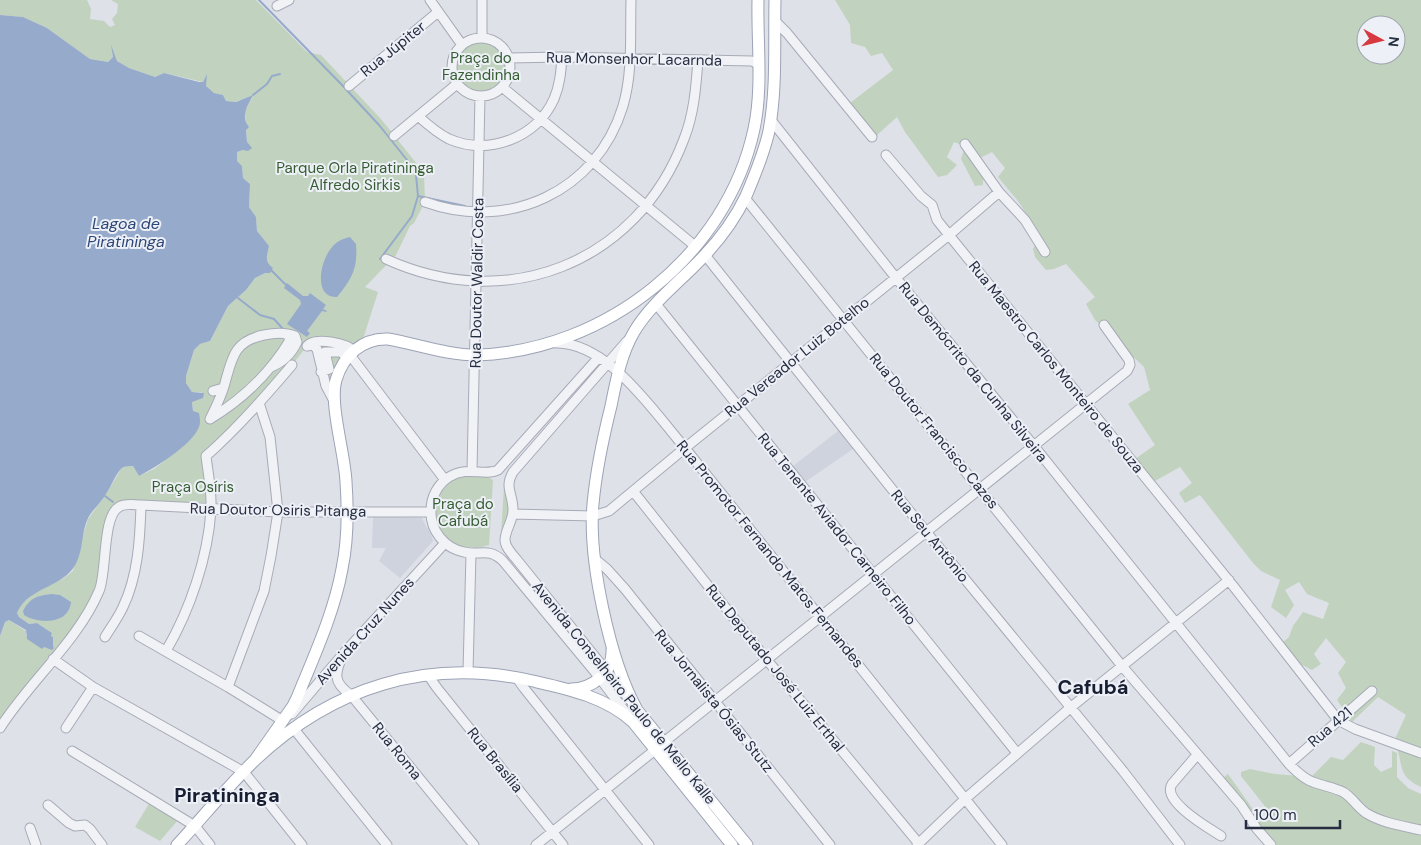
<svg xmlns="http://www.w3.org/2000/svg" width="1421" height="845" font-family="'DM Sans',sans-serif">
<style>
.built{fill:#cfd3de}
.green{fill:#c1d3be;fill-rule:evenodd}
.water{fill:#96aacb}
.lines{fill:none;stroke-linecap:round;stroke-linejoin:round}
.stream{stroke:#96aacb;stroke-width:2}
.minor-casing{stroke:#a7abb6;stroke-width:11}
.major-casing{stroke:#9ca3b5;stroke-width:13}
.minor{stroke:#f1f2f6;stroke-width:9}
.major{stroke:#fff;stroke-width:11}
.labels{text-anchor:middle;stroke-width:4;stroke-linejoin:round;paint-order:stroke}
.street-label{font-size:15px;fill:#262d40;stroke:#edf0f6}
.park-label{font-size:15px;fill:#365d32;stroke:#edf0f6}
.water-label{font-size:16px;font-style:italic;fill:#2d4677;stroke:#edf0f6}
.district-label{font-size:20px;font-weight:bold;fill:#181e31;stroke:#edf0f6}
</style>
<rect width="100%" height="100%" fill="#dee1e8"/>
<path class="built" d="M842 428 856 447 805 482 793 466Z
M373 516 422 518 427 528 429 527 433 541 400 578 379 561 386 548H372Z"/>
<path class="green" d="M0 0H87L91 9 90 19 104 21 110 27 115 25 112 19 117 13 118 4 111 0H256L307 52 321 55 381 119 421 169 424 174 425 202 414 223 410 226 396 255 365 287 378 292 363 339 331 379 327 381 317 349 307 346 292 365 207 456 211 502 117 505 101 579 83 617 42 665 0 722V636L5 622 9 620 26 631V636C35 641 44 650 54 648L53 646V637L51 636 52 633 37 623 29 624 19 617 17 613 20 606 33 594 64 578 73 571 88 519 105 496 121 469 129 465 133 466 139 476 154 469 185 445 193 412 192 401 203 398 202 392H192L186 383V376L194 350 200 344 210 341 228 306 246 290 255 278 265 273H270L266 260 268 246 257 231 256 217 249 207 250 184 243 178 242 166 237 162V152L243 150 247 142 245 112 253 95 235 102 226 101 223 95 214 93 206 86V76L203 82 164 73 155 77 129 68 117 61 112 49 113 57 108 62 90 59 47 28 23 17 0 15Z
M835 0H1421V787C1395 775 1405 764 1394 741L1406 715 1378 697 1352 722 1337 700 1346 688 1338 673 1346 662 1326 638 1314 654 1321 664 1312 670 1295 661 1280 645 1289 637 1293 626 1303 612 1323 619 1329 603 1307 594 1299 582 1285 590 1294 605 1286 618 1271 607 1280 580 1261 571 1253 563 1200 495 1185 503 1179 493 1192 483 1180 467 1155 481 1135 459 1155 445 1128 404 1150 390 1144 367 1095 320 1086 304 1095 297 1066 264 1054 269 1046 270 1035 257 1033 249 1040 234 1018 201 998 177 1005 168 992 152 976 160 983 175V185L975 186 961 159 965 146 954 142 947 157 957 165 947 175 938 177 905 132 897 117 876 136 850 103 893 70 882 53 871 56 865 47 851 43 850 25ZM1366 25H1396V55H1366Z
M456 67a25 25 0 1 1 50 0a25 25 0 1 1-50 0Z
M463 475 486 476 493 480 489 545C437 561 414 497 463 475Z
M504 486C511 502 511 521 501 535Z
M1361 742 1375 747 1374 765 1381 772 1392 767V751L1397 753V777L1408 788 1421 794V845H1266L1256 836 1247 818 1216 784 1228 774 1252 808 1264 819 1271 814 1241 776V772L1250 769 1275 774 1311 777 1331 757 1343 760Z
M150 802 178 820 160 841 135 827Z"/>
<path class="water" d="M0 15 23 17 47 28 90 59 108 62 113 57 111 45 117 61 129 68 155 77 164 73 199 82H203L207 74 206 86 214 93 223 95 226 101 236 102 253 95C248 105 240 117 249 127L246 130 247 142 252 148 248 151 243 150 237 152V161L242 166 243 178 250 184 249 207 256 217 257 231 269 246C267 255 264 262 273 268L270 273H265L255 278 246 290 228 306 210 341 200 344 194 350 186 376V383L192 392 204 393 203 398 192 402 193 411 199 413C200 418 201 424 198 429 191 445 155 468 139 476L133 466C129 466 126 466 122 468 116 473 111 487 106 494 101 503 93 509 88 518 82 531 83 546 78 559 68 588 29 585 17 613L19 617 29 624 37 623 52 633 51 636 53 637V646L54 648 52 650 44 647 42 649 27 639 26 630 9 620 5 622 0 636Z
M350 237 356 244C358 268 352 279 337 297 311 299 320 252 339 241 342 239 346 238 350 237Z
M287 283 303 296H308L310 293 326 305 323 309 327 311 326 312 322 311 307 331 310 333 307 337 287 324 301 304 300 300 284 288Z
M51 594 60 595 71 602C69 625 38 624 24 615L23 611C30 598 36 596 51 594Z"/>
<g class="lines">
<path class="stream" d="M259 0 342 85 379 125 407 160 416 175 418 196 412 216 380 259
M253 95 267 84 272 76 280 74
M418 196 465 206
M271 270 286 285
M238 298 260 315 274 319 283 329
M105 496 113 502"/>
<defs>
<path id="minor" d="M430 0 462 45
M277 6 289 0
M775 21 787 33 872 137
M452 67a29 29 0 1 1 58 0a29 29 0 1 1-58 0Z
M482 38V0
M509 58 562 57 752 61 758 64
M349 86 438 12
M502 87 695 246
M418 116C428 125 437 133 449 139 489 156 536 138 554 99 560 85 561 71 562 57
M771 120 896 278 1034 446 1289 764C1296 771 1304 779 1313 782 1323 786 1333 787 1343 792 1352 797 1357 807 1366 813 1382 823 1403 826 1421 830
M394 136 457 84
M965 144 999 192 1025 220 1045 252
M886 155 921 196 932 205 937 220 949 235 1234 587 1338 720 1355 729 1421 753
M745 198 1122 666 1241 805 1257 829 1271 845
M425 202C508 232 597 192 623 106 633 72 630 35 631 0
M705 255 927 533 1123 771 1180 845
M386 259C506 314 637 264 684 139 694 114 696 87 698 60
M656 304 1017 753
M627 341 513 472C504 487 513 494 513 510 513 521 505 530 505 540 505 547 512 554 517 560L629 699
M556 343C608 342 654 412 685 448L1002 845
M309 344C319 338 346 343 354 351
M307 346 313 345 317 349 326 386 335 403
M350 355 445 480
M599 357 498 470C483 477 469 465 449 477 438 484 431 497 431 510 430 530 444 548 464 552 481 556 488 547 503 561L595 672 627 714
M321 372 329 369 325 352H341L348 358
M213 391 223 388
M210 419C216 407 222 395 225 383 232 358 234 341 264 335 273 333 285 332 295 336L297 342C291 355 283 362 271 367
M210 419C243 399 270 373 290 340L287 334
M472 471 480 96
M633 491 767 660 920 845
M513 514 593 516 609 511 685 448 949 235 999 192
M595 559 607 569 625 589 830 845
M139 636 228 687 283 721
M105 637C111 627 118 618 123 607 138 576 140 539 141 505
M166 651C190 610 208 557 211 510 212 492 208 473 206 456 238 428 265 397 292 365
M343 654C335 673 332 682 351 695L474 845
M53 659 93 687 244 772 302 845
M468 672 471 553
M428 675 437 688 563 845
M516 677 524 688 649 845
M228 687 264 591 271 556 278 512 270 437 259 403
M292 714 343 654 445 543
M0 728C29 682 78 641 99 591 107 574 102 516 119 507 125 503 134 505 141 505L278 512H431
M66 728 93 687
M294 729 387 845
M664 742 1127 371 1130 365 1129 360 1104 325
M72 751 195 826 210 845
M1197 755 1172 784C1161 801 1209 828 1221 836
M1289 764 1372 691
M48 805 69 823 75 826 85 825 90 829 102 845
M30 828 36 845
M536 845 655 750
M917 845 965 799 1070 708 1229 580"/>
<path id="major" d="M571 689C592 689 613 673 612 650
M255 760 293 706 297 698C314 656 334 613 342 569 348 540 348 510 346 482 345 454 329 404 336 380 343 356 362 338 388 339 417 344 447 355 477 355 605 351 727 255 754 129 763 87 757 43 758 0
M177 845C203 817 227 787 254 761 332 687 427 657 533 681 568 689 606 697 633 722L732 845
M747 845 637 710C610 661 588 560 593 504 596 471 603 438 611 406 616 381 621 354 634 332 651 303 681 281 704 256 720 239 736 217 746 196 755 175 764 153 769 131 777 88 774 43 775 0"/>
</defs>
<use href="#minor" class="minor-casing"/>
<use href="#major" class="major-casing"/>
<use href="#minor" class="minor"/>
<use href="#major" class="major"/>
</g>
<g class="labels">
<g class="street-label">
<text transform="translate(393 49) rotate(-39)" y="5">Rua Júpiter</text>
<text transform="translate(634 59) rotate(1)" y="5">Rua Monsenhor Lacarnda</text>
<text transform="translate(477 283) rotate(-89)" y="5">Rua Doutor Waldir Costa</text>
<text transform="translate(797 357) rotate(-39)" y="5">Rua Vereador Luiz Botelho</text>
<text transform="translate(1056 367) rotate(51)" y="5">Rua Maestro Carlos Monteiro de Souza</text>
<text transform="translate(973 372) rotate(51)" y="5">Rua Demócrito da Cunha Silveira</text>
<text transform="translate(934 431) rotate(51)" y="5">Rua Doutor Francisco Cazes</text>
<text transform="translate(278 510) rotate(1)" y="5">Rua Doutor Osiris Pitanga</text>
<text transform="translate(837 529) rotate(51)" y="5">Rua Tenente Aviador Carneiro Filho</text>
<text transform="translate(930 536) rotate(51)" y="5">Rua Seu Antônio</text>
<text transform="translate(770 554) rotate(51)" y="5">Rua Promotor Fernando Matos Fernandes</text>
<text transform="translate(365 631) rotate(-48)" y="5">Avenida Cruz Nunes</text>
<text transform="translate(775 668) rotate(51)" y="5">Rua Deputado José Luiz Erthal</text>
<text transform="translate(624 693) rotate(51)" y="5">Avenida Conselheiro Paulo de Mello Kalle</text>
<text transform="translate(714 701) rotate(51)" y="5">Rua Jornalista Ósias Stutz</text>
<text transform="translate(1330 727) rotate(-41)" y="5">Rua 421</text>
<text transform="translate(397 751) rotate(51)" y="5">Rua Roma</text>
<text transform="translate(495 760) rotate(51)" y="5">Rua Brasília</text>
</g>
<g class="park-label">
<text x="481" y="63">Praça do<tspan x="481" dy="17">Fazendinha</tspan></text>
<text x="355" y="173">Parque Orla Piratininga<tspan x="355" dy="17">Alfredo Sirkis</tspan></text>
<text x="193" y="492">Praça Osíris</text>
<text x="463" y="509">Praça do<tspan x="463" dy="17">Cafubá</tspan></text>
</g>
<g class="water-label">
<text x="126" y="229">Lagoa de<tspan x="126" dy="18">Piratininga</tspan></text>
</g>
<g class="district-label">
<text x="1093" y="694">Cafubá</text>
<text x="227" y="802">Piratininga</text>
</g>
</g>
<g transform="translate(1381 40) rotate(97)"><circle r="24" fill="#edf0f6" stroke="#9da2ad"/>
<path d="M0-4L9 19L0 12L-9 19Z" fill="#d73940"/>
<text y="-8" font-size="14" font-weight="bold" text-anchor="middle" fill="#262d40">N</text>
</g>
<path d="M1246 820v8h94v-8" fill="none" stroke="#262d40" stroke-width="2.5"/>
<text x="1254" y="820" font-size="15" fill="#262d40" stroke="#edf0f6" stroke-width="4" paint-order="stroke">100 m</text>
</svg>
